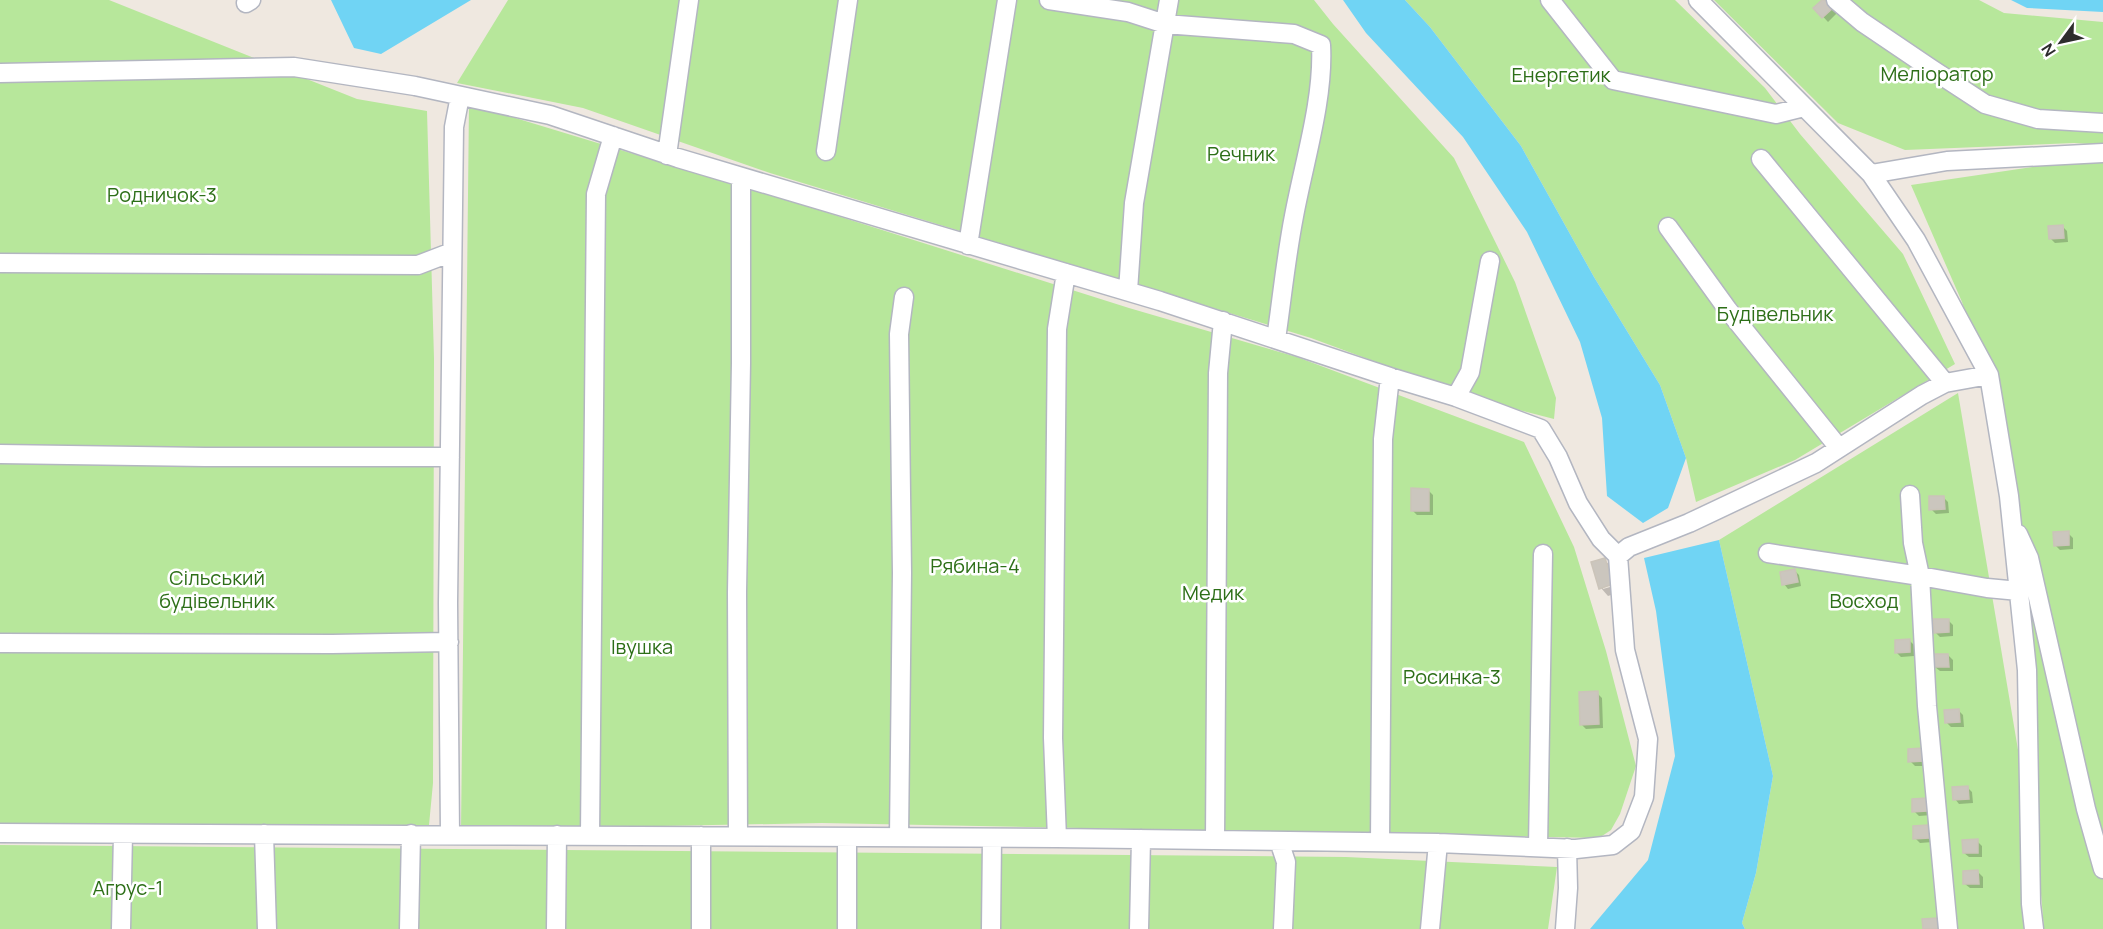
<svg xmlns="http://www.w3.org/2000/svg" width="2103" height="929" font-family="Manrope,sans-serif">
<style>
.green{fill:#b7e79b}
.water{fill:#70d4f4}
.shadow{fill:#0003}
.building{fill:#cbc6be;stroke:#cbc4b9;stroke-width:1.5}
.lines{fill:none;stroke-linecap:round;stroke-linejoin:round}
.minor-casing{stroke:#b3b6c1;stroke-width:21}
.minor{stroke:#fff;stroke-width:18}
.labels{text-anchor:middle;stroke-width:5;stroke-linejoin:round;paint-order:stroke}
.park-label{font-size:20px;fill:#2d6f18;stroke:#fff}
</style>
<rect width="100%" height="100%" fill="#efe8e0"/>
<path class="green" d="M0 0H109L357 99 427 111 434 358 433 783 429 825 0 824Z
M508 0H1314L1333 24 1454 158 1515 282 1556 398 1554 419 1476 399 1311 338 770 173 583 108 457 83Z
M1405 0H1675L1765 88 1800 134 1903 254 1955 364 1795 460 1696 502 1686 458 1660 385 1594 277 1521 146 1430 27Z
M1714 0H1979L2004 13 2103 22V145L2074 143 1905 150 1838 123Z
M469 104 822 211 1129 308 1297 357 1524 442 1574 547 1606 651 1636 766 1620 814 1611 830 1599 838 822 823 461 830Z
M2066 162 2103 163V929H2044L2000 415 1962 302 1911 185Z
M1958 393 2033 839 2040 929H1745L1742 923 1756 873 1773 776 1719 540Z
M0 845 1346 857 1557 867 1548 929H0Z"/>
<path class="water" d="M331 0H471L381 54 354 48Z
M1343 0H1405L1430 27 1521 146 1594 277 1660 385 1686 458 1668 508 1643 523 1607 496 1602 418 1580 342 1527 232 1463 137 1366 33Z
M2011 0H2103V12L2027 8Z
M1719 540 1773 776 1756 873 1742 923 1745 929H1590L1648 860 1675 756 1656 611 1644 558Z"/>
<path class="shadow" d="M1824 0 1837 13 1828 22 1816 9Z
M2063 227 2067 231 2068 242 2055 243 2050 238Z
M1428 490 1433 495V515H1417L1412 510Z
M1943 497 1948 502 1949 513 1936 514 1931 509Z
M2068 533 2073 538V549L2060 550 2055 545Z
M1604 560 1612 567 1616 582 1603 586V589L1617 585 1620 592 1608 596 1601 588Z
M1795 571 1799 575 1801 586 1788 589 1784 584Z
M1948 620 1953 625V636L1940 637 1935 632Z
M1909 640 1914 645V656L1901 657 1896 652Z
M1948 655 1953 660V671H1940L1935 667Z
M1597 693 1602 698 1603 728 1586 729 1581 724Z
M1959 711 1963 715 1964 727H1951L1946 722Z
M1927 755 1928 766H1915L1910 761Z
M1967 787 1972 792 1973 803 1959 804 1955 799Z
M1926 799 1932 815 1919 816 1914 811Z
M1927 827 1932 831 1933 842 1920 843 1915 838Z
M1977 841 1982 846V857H1969L1964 853Z
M1978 872 1983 877V888H1970L1965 884Z"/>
<path class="building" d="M1822 0H1826L1834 7 1822 18 1813 8Z
M2063 225 2064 238 2049 239 2048 226Z
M1411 488 1429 489V511H1411Z
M1929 496H1944L1945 509 1929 510Z
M2069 531V545L2054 546 2053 532Z
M1605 558 1613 584 1599 589 1591 562Z
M1795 569 1798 582 1782 585 1780 572Z
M1933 619H1949V632L1934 633Z
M1910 639V652L1895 653V640Z
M1933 654H1948L1949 667H1934Z
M1598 691 1599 724 1580 725 1579 692Z
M1959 709 1960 722 1945 723 1944 710Z
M1923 748 1924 761 1908 762V749Z
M1968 786 1969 799 1953 800 1952 787Z
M1927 798V811L1912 812V799Z
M1928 825 1929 838 1913 839V826Z
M1978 839V853H1963L1962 840Z
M1978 870 1979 884H1963V871Z
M1937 918 1938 929H1923L1922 919Z"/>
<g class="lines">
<defs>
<path id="minor" d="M1049 0 1128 12 1165 24 1294 34 1321 45C1324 99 1304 162 1294 216 1286 257 1282 298 1276 339
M1550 0 1613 80 1776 114 1804 107
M1698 0 1871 174 1916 240 1989 375 2009 496 2027 670 2031 904 2034 929
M1836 0 1862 22 1930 68 1985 104 2038 119 2103 123
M246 3 251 0
M0 73 294 67 415 86 550 115 678 158 1160 301 1390 377 1456 397 1541 429 1558 457 1578 503 1601 539 1618 556 1625 650 1648 739 1644 797 1631 831 1613 845 1576 849 1438 843 1057 838 0 833
M826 151 848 0
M667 155 689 0
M1761 159 1945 383
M1871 174 1947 161 2103 153
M1668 227 1728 310 1839 448
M968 245 1007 0
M0 263 418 265 452 252
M1128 291 1134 203 1169 0
M1456 397 1470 372 1490 261
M0 454 205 457H450
M1910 495 1913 543 1920 576 1927 706 1948 929
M2018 534 2029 558 2086 809 2103 869
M1768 553 1920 576 1987 588 2019 591
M1618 556 1629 547 1689 523 1816 463 1922 395 1945 383 1989 375
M0 643 332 644 449 642
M264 834 267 929
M450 834 448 603 454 127 460 96
M590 835 596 194 613 136
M738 836 737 592 741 363V177
M899 837 902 573 899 334 904 297
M1057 838 1053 738 1057 329 1066 273
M1215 840 1218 373 1223 321
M1279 841 1286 862 1283 929
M1380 842 1383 439 1390 377
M1538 847 1543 554
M121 929 123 834
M409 929 411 834
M556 929 557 835
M701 929V836
M847 929V837
M991 929 992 838
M1139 929 1141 839
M1430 929 1438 843
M1565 929 1568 888 1567 848"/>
</defs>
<use href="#minor" class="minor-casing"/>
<use href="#minor" class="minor"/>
</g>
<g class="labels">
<g class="park-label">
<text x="1937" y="81">Меліоратор</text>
<text x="1561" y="82">Енергетик</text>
<text x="1241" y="161">Речник</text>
<text x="162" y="202">Родничок-3</text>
<text x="1775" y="321">Будівельник</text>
<text x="975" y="573">Рябина-4</text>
<text x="217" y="585">Сільський<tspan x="217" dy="23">будівельник</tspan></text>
<text x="1213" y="600">Медик</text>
<text x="1864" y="608">Восход</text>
<text x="642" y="654">Івушка</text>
<text x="1452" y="684">Росинка-3</text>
<text x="128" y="895">Агрус-1</text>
</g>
</g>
<g transform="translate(2061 42) rotate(237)" stroke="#ffffff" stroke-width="4.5" paint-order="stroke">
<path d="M0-4.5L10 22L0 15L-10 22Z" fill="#2d2d2d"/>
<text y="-9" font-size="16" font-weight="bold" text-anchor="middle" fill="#2d2d2d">N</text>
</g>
</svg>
